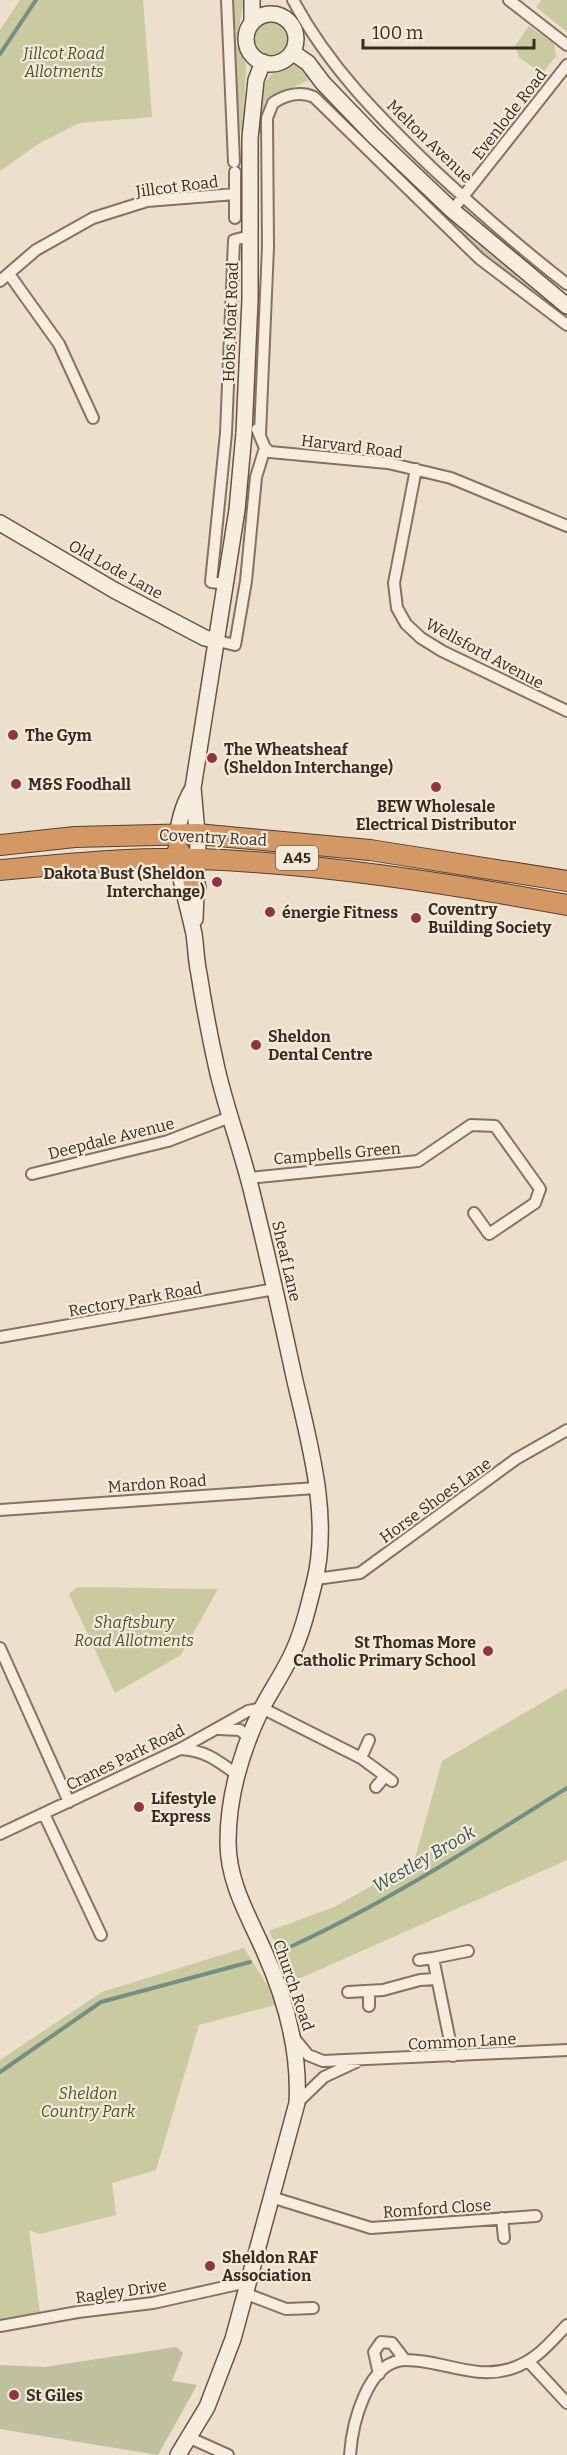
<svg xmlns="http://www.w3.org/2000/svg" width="567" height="2455" font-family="Bitter,serif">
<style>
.green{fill:#c9ca9f}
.cemetery{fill:#bfc09d}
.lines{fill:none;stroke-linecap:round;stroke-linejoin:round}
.stream{stroke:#728f85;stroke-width:4}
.street-casing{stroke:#887160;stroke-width:14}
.secondary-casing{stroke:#6a5343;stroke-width:18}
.highway-casing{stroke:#564034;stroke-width:22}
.street{stroke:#f7edde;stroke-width:10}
.secondary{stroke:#f7edde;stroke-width:15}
.highway{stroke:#d39864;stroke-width:20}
.poi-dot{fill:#92343e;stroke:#f4eada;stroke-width:2}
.labels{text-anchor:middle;stroke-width:4.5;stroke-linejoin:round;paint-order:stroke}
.shield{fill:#f4eada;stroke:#726459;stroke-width:1.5}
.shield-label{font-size:15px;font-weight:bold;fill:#3a2b22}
.park-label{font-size:16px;font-style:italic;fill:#4e542a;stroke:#f4eada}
.street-label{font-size:16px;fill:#3a2b22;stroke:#f4eada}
.poi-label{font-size:16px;font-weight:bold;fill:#3a2b22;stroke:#f4eada;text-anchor:start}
.water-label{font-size:18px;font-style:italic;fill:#335852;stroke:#f4eada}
</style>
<rect width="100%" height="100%" fill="#ecdfcb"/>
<path class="green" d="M20 0H143L152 117 79 123 38 144 0 171V30Z
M231 0H244L236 44 246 64 243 131H237Z
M542 0H567V32L536 7Z
M249 39a20 20 0 1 1 40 0a20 20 0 1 1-40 0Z
M529 26 554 44 556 56 542 74 519 57 515 46Z
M291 64 303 67 311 79 267 99 264 103 263 133H259C261 101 255 75 291 64Z
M322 89 414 185 567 315V321L459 235 318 94V90Z
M77 1587 218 1589 181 1655 115 1693 69 1594Z
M567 1688V1860L294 1981 269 1931 334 1907 414 1862 442 1761Z
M244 1948 269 1988 275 2005 199 2025 156 2170 112 2183 116 2215 40 2234 29 2230 40 2313 0 2321V2060L102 1992Z"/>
<path class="cemetery" d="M176 2347 183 2353 172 2381 197 2385 158 2455 0 2429V2365L45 2367Z"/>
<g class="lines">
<path class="stream" d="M0 54 36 0
M292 1946C388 1902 477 1844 567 1788
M0 2072 101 2002 250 1962"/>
<defs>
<path id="street" d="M227 0 234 162
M293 0C328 66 379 117 432 168 476 209 520 248 567 284
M509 0 567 45
M458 203 567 65
M235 218V172
M9 274 59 344 93 418
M0 281 36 250 93 218 147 201 235 194
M257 429 265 448 270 452 388 463 451 478 567 526
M260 434 268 247 267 118 273 103C285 95 300 91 314 97L480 259 567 325
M416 469 394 583 397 608 406 624 421 638 442 651 567 711
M227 584 211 582 226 433 234 240 250 236
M218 641 235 645 246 581 256 477 265 448
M32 1174 168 1141 230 1117
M249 1178 418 1161 471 1125 495 1126 540 1189 535 1203 489 1234 474 1213
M0 1337 275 1289
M0 1510 316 1488
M316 1579 360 1573 516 1459 567 1430
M0 1648 69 1802
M219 1729 240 1730 249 1738
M180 1749C204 1750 217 1760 236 1774
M361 1758 369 1740
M376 1787 385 1776
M44 1814 101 1935
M0 1834 180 1749 248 1711 262 1708 361 1758 392 1781
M419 1960 433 1958
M348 1992 383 1990 420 1980 435 1979
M369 2006V1992
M294 2038 308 2055 323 2061 567 2050
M453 2056 433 1958 468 1951
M297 2103 324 2077 356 2062
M271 2197 371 2228 536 2216
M502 2218 504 2238
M244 2293 286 2309 313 2308
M0 2326 78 2312 153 2303 247 2282
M529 2362 567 2403
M379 2374 374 2352 381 2342 392 2343 405 2360
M190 2438 228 2455
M350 2455C352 2425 367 2360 406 2360 442 2360 474 2380 510 2369 536 2361 549 2344 567 2325"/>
<path id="secondary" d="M246 39a25 25 0 1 1 50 0a25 25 0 1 1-50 0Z
M252 23V0
M292 52 308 63 323 83 373 135 452 210 567 306
M0 523 114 590 205 638 218 641
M195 919 198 844 193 788 237 510 244 433 250 300V138L256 80 263 62
M178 2455 207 2407 233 2339 297 2103C300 2050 286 2000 264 1951 248 1915 228 1882 228 1842 228 1795 241 1752 261 1710 270 1692 282 1675 291 1656 302 1634 308 1608 314 1584 331 1519 310 1445 295 1381 282 1321 269 1261 254 1201 244 1156 227 1113 217 1069 210 1038 204 1006 199 974 196 961 196 947 194 934 183 882 163 838 193 788"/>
<path id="highway" d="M0 845 75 837 197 834 370 850 567 881
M178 850 186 860 196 888
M0 870C66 864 133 857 200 859 323 864 446 883 567 905"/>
</defs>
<use href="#street" class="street-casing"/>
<use href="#secondary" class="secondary-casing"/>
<use href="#highway" class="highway-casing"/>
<use href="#street" class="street"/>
<use href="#secondary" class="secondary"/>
<use href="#highway" class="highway"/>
</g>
<g class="poi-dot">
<circle cx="13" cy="735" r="6"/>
<circle cx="212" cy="758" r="6"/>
<circle cx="16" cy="784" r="6"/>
<circle cx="436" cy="787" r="6"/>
<circle cx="217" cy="882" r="6"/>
<circle cx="270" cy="912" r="6"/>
<circle cx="416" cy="918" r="6"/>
<circle cx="256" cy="1045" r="6"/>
<circle cx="488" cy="1651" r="6"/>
<circle cx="139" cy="1807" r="6"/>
<circle cx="210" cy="2266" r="6"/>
<circle cx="14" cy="2395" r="6"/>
</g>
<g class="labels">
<rect class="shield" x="276" y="846" width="42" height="24" rx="4.5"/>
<g class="shield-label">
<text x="297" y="863">A45</text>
</g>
<g class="park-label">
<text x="64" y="59">Jillcot Road<tspan x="64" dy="18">Allotments</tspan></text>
<text x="134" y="1628">Shaftsbury<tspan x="134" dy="18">Road Allotments</tspan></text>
<text x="88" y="2099">Sheldon<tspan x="88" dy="18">Country Park</tspan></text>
</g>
<g class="street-label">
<text transform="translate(509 114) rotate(-52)" y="6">Evenlode Road</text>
<text transform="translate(430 141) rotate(44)" y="6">Melton Avenue</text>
<text transform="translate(177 186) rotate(-7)" y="6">Jillcot Road</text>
<text transform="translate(230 322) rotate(-88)" y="6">Hobs Moat Road</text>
<text transform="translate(352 446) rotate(7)" y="6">Harvard Road</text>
<text transform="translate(116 569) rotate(29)" y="6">Old Lode Lane</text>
<text transform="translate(485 653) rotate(28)" y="6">Wellsford Avenue</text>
<text transform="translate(213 837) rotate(3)" y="6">Coventry Road</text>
<text transform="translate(111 1138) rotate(-14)" y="6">Deepdale Avenue</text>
<text transform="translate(337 1153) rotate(-5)" y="6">Campbells Green</text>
<text transform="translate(287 1261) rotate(77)" y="6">Sheaf Lane</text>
<text transform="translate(135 1299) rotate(-10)" y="6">Rectory Park Road</text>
<text transform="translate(157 1483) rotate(-4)" y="6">Mardon Road</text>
<text transform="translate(435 1500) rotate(-36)" y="6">Horse Shoes Lane</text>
<text transform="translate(125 1757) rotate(-26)" y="6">Cranes Park Road</text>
<text transform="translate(294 1985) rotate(71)" y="6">Church Road</text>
<text transform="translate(462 2041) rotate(-3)" y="6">Common Lane</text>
<text transform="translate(437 2208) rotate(-4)" y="6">Romford Close</text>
<text transform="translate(121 2291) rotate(-8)" y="6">Ragley Drive</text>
</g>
<g class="poi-label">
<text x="25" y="741">The Gym</text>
<text x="224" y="755">The Wheatsheaf<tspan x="224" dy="18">(Sheldon Interchange)</tspan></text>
<text x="28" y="790">M&amp;S Foodhall</text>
<text x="436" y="812" text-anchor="middle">BEW Wholesale<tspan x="436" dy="18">Electrical Distributor</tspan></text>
<text x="205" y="879" text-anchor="end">Dakota Bust (Sheldon<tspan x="205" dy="18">Interchange)</tspan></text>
<text x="428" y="915">Coventry<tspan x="428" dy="18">Building Society</tspan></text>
<text x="282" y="918">énergie Fitness</text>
<text x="268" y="1042">Sheldon<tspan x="268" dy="18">Dental Centre</tspan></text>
<text x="476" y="1648" text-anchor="end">St Thomas More<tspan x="476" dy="18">Catholic Primary School</tspan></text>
<text x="151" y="1804">Lifestyle<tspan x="151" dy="18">Express</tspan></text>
<text x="222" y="2263">Sheldon RAF<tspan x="222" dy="18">Association</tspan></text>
<text x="26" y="2401">St Giles</text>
</g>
<g class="water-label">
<text transform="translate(424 1859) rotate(-30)" y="6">Westley Brook</text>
</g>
</g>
<path d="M363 39v9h171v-9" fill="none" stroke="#3a2b22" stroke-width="3"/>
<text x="372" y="39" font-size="18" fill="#3a2b22" stroke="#f4eada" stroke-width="4.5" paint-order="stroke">100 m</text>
</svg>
